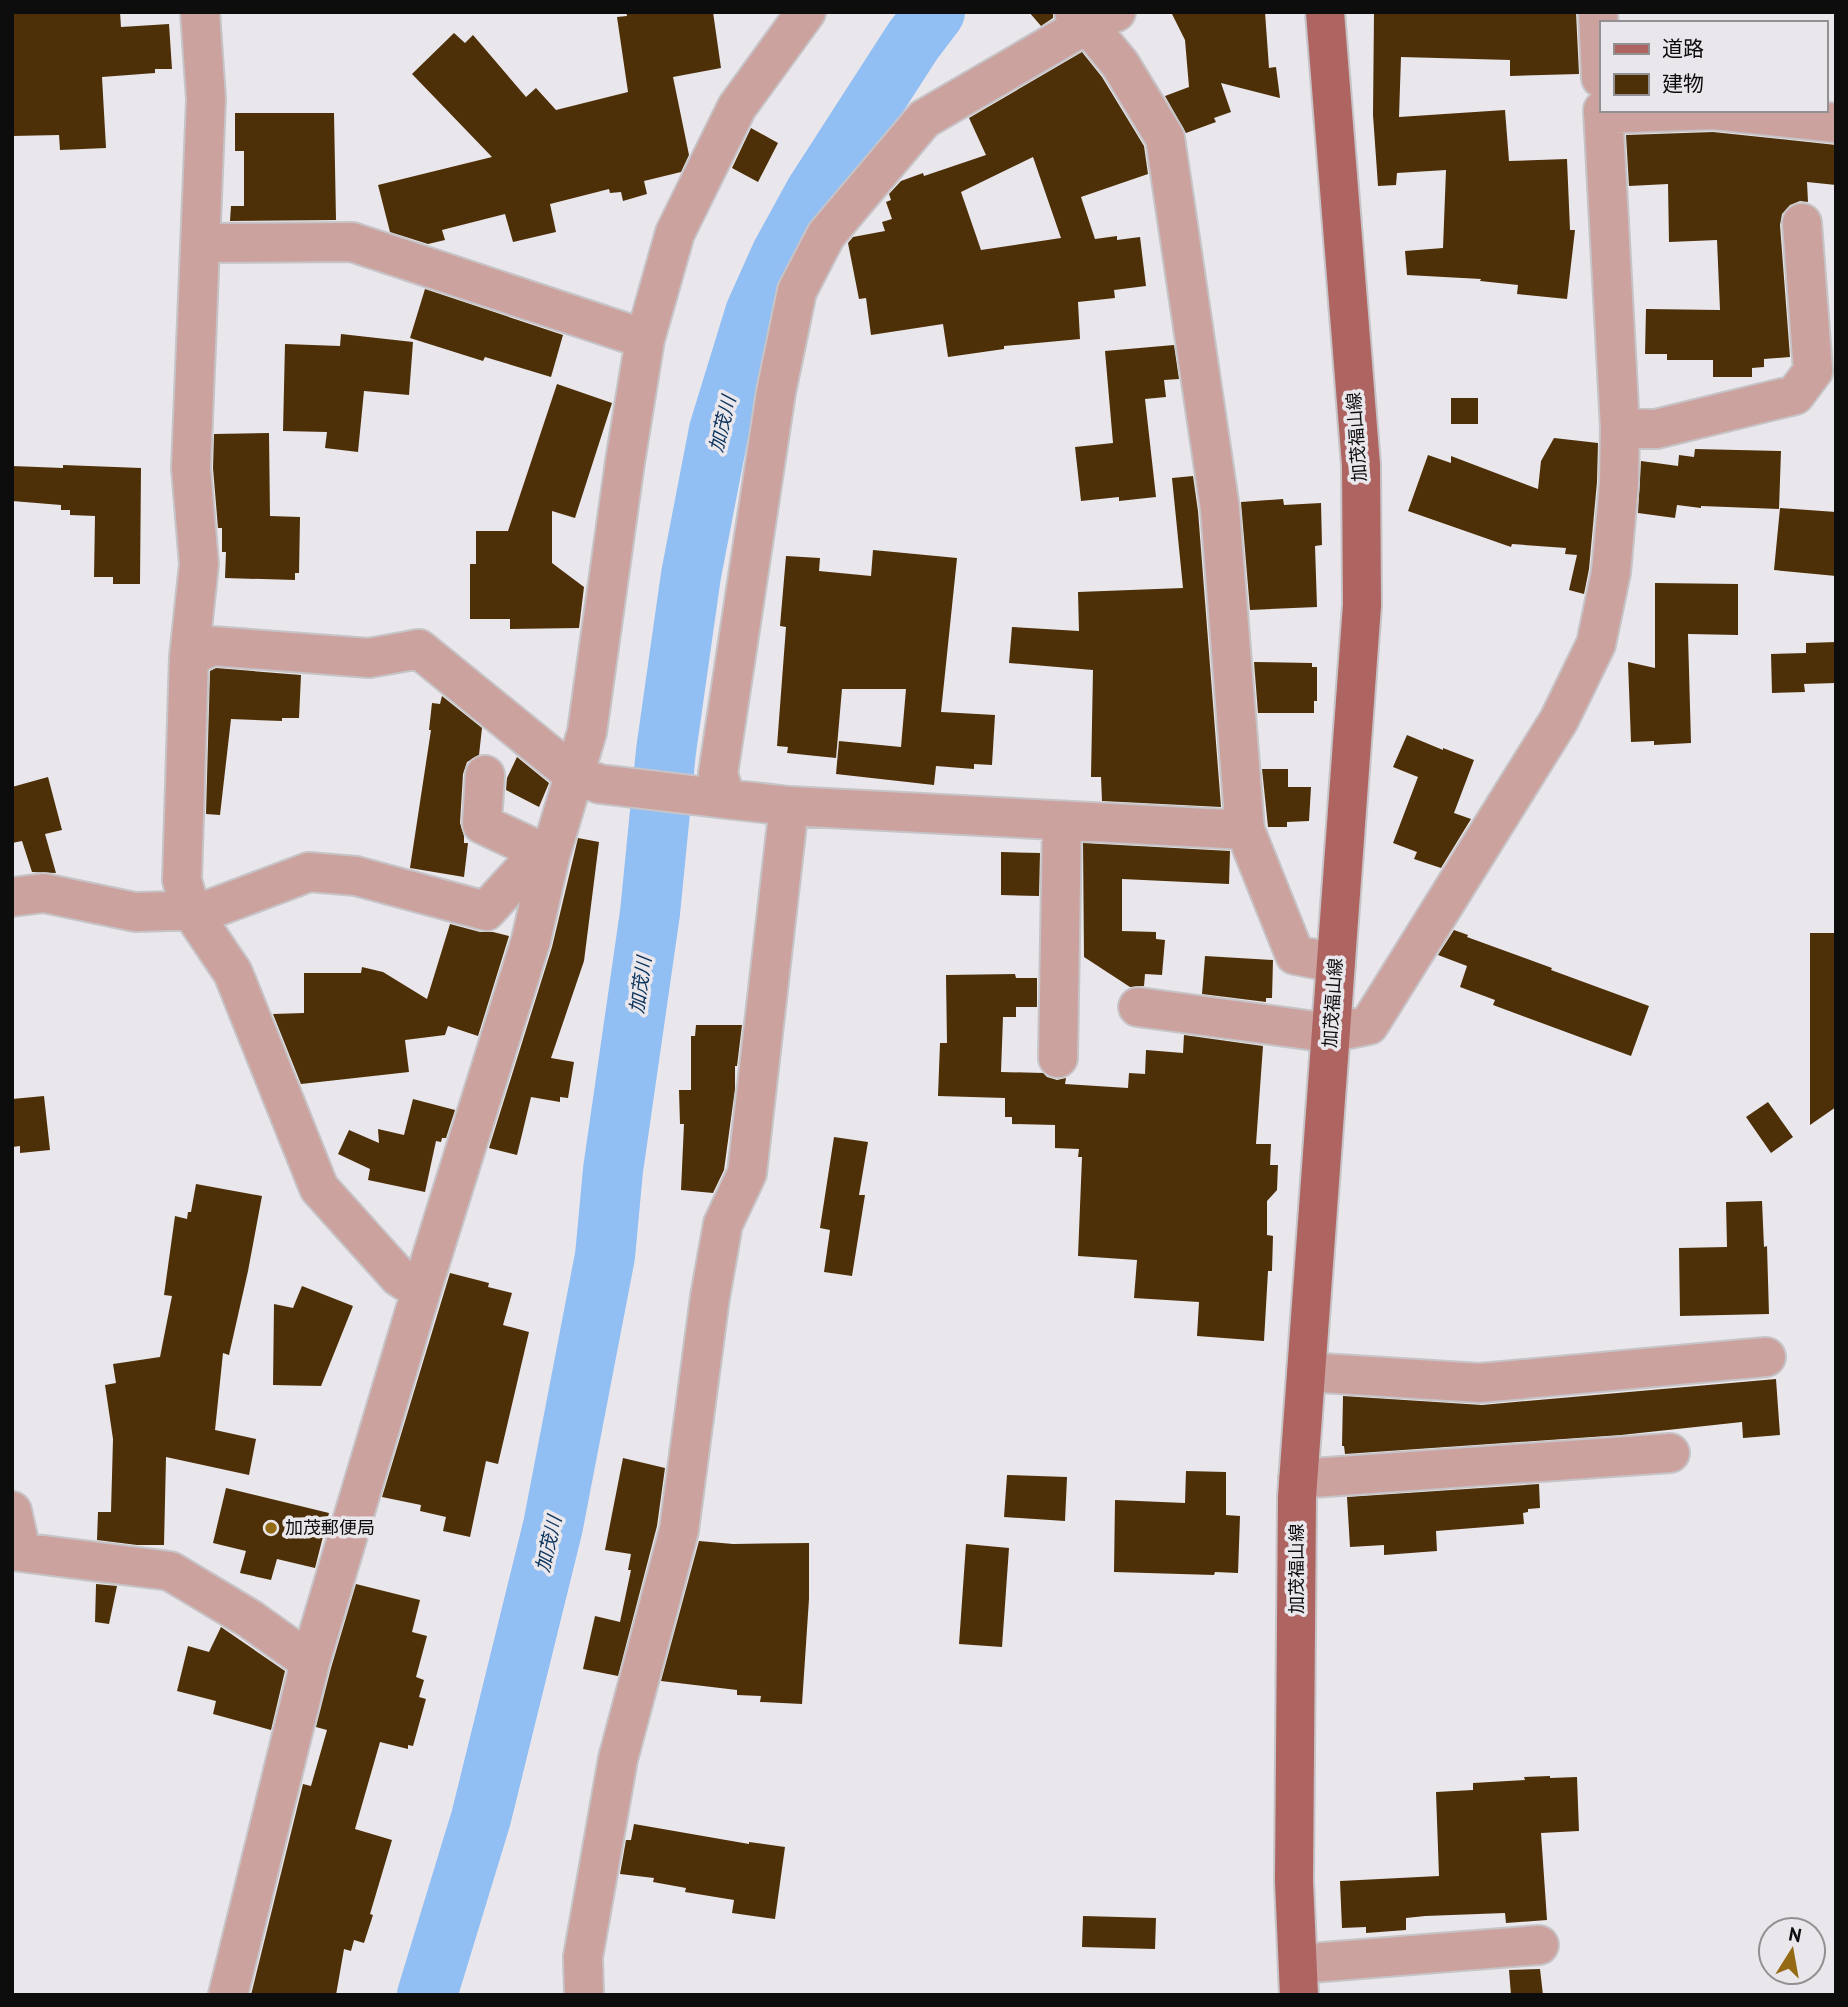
<svg xmlns="http://www.w3.org/2000/svg" width="1848" height="2007" font-family="'PT Sans','Noto Sans JP',sans-serif">
<style>
.lines{fill:none;stroke-linecap:round;stroke-linejoin:round}
.river{stroke:#91bef3;stroke-width:60}
.building{fill:#4e3008;fill-rule:evenodd}
.minor-casing{stroke:#c7c4c8;stroke-width:42}
.major-casing{stroke:#c7c4c8;stroke-width:42}
.minor{stroke:#cca29f;stroke-width:38}
.major{stroke:#ae6562;stroke-width:38}
.poi-dot{fill:#946a15;stroke:#eae7ec;stroke-width:2.5}
.labels{text-anchor:middle;stroke-width:7;stroke-linejoin:round;paint-order:stroke}
.street-label{font-size:18px;fill:#0e0d0e;stroke:#eae7ec}
.poi-label{font-size:18px;fill:#0e0d0e;stroke:#eae7ec;text-anchor:start}
.water-label{font-size:19px;font-style:italic;fill:#0c335c;stroke:#eae7ec}
</style>
<rect width="100%" height="100%" fill="#eae7ec"/>
<g class="lines">
<path class="river" d="M427 1995 481 1818 553 1526 605 1256 613 1170 650 913 666 751 691 575 719 430 755 313 781 255 815 193 913 41 935 12"/>
</g>
<path class="building" d="M12 12H120L121 27 169 24 172 69H155V73L102 77 106 148 60 150 59 135 12 136Z
M626 12H713L721 68 673 77 689 155 681 172 644 181 647 194 623 201 621 192 610 193 609 189 550 204 556 232 513 242 505 214 442 230 445 240 428 244 390 232 378 185 492 157 412 74 454 33 465 43 473 35 526 97 536 88 556 110 628 92 617 17 627 16Z
M1029 12H1053V18L1041 26Z
M1171 12H1265L1269 68 1276 67 1280 98 1221 83 1231 112 1214 118 1216 122 1186 133 1165 96 1189 87 1185 40Z
M1374 12H1576L1579 74 1510 76V60L1401 57 1399 117 1505 110 1509 161 1567 159 1570 230H1575L1567 299 1517 294 1518 285 1480 281 1481 279 1407 275 1405 251 1443 248 1446 170 1397 173 1396 185 1378 186 1373 115Z
M1082 52 1102 77 1144 146 1148 174 1081 197 1095 239 1117 236V240L1140 237 1146 286 1114 290 1115 298 1078 302 1080 339 1004 346V349L948 357 943 324 871 335 866 298 859 299 848 243 853 237 885 231 882 222 892 219 886 202 891 200 889 194 901 181 923 173 924 176 986 155 969 118ZM1033 157 1061 238 981 250 961 192Z
M235 113H334L336 220 230 221 231 206H244V151H235Z
M751 128 778 143 758 182 732 168Z
M1713 132 1836 145V185L1807 182 1808 202 1800 201 1790 205 1782 214 1780 225 1790 357 1764 359V367L1752 368V377H1713V360H1667V354H1645L1646 309 1720 310 1717 240 1669 242 1668 184 1629 186 1626 135Z
M425 289 563 335 551 377 485 357 483 361 410 338Z
M341 334 413 342 409 395 364 391 358 452 325 448 327 432 283 431 285 344 340 346Z
M1174 345 1179 379 1164 380 1166 397 1145 399 1156 497 1119 501V497L1081 501 1075 447 1113 443 1105 351Z
M557 384 612 403 575 518 552 511V563L584 587 579 628 510 629V619H470V564H476V531H508Z
M1451 398H1478V424H1451Z
M269 433 270 516 300 517 299 573H295V580L225 578 226 552H222V528H218L213 468 214 434Z
M1554 438 1598 443 1597 482 1589 569 1584 594 1569 590 1577 555 1565 554 1566 548 1512 544 1511 547 1408 511 1428 455 1451 463V456L1538 489 1541 461Z
M1695 449 1781 451 1779 509 1701 506V508L1677 505 1675 518 1638 513 1641 461 1678 466 1679 455 1694 457Z
M63 465 141 468 140 584H113V577H94L95 516 70 515V510H61V505L12 501V466L63 468Z
M1193 476 1198 511 1221 807 1102 801 1101 777H1091L1093 670 1009 663 1012 627 1079 631 1078 592 1183 588 1172 478Z
M1283 499 1284 505 1321 503 1322 545 1315 546 1317 607 1250 610 1241 502Z
M1780 508 1836 512V576L1774 570Z
M873 550 957 558 941 712 995 715 992 765 974 764V769L936 766 934 785 836 774 839 741 901 747 906 689H842L836 758 787 753 788 747 777 746 786 627 780 626 786 556 820 558 819 571 871 576Z
M1655 583 1738 584V635L1688 634 1691 743 1654 745V741L1631 742 1628 662 1655 668Z
M1836 642V683L1804 684 1805 692 1772 693 1771 654 1806 653V643Z
M1254 662 1312 663V667H1317V701H1314V713H1258Z
M216 668 301 675 299 718H282V721L231 719 220 815 206 814 210 671Z
M442 696 482 728 479 755 467 762 463 774 460 823 464 836V843H468L464 877 410 868 431 730H429L432 703 440 704Z
M1407 735 1443 750V748L1474 760 1454 813 1471 819 1441 868 1414 859 1417 852 1393 843 1418 777 1393 767Z
M517 757 549 783 539 807 506 790 507 778Z
M1262 769H1288V787H1311L1309 821 1287 822V827H1268Z
M48 777 62 830 45 834 56 873 32 872 22 841 12 843V787Z
M578 838 599 842 584 961 551 1058 574 1062 568 1098 560 1097V1102L531 1097 517 1155 489 1148 552 947Z
M1083 843 1230 851 1229 884 1122 879V931L1156 932V939L1165 940 1162 975 1145 974 1144 986 1130 987 1084 957Z
M1001 852 1040 853 1039 896 1001 895Z
M450 924 480 932H493L509 936 478 1036 448 1026 445 1035 405 1040 409 1072 301 1084 273 1014 304 1013V973H361L362 967 383 972 427 999Z
M1454 930 1468 935 1467 937 1552 968 1551 970 1649 1006 1631 1056 1493 1005 1495 1000 1460 987 1467 966 1438 955Z
M1810 933H1836V1107L1810 1125Z
M1205 956 1273 960 1272 998H1266V1002L1202 994Z
M1015 974 1016 978H1037V1007H1016V1017H1003L1001 1072 1043 1073 1047 1077 1057 1080 1066 1078 1065 1084 1128 1088 1129 1073 1145 1074 1146 1050 1183 1053 1184 1035 1263 1046 1256 1144H1271L1270 1165H1278L1277 1190 1267 1201V1235L1273 1236 1272 1271H1268L1264 1341 1197 1336 1199 1302 1134 1298 1137 1260 1078 1256 1082 1157H1078L1079 1149 1055 1148V1125L1012 1124V1117H1005V1098L938 1096 940 1043H947L946 975Z
M696 1025H742L737 1066H735V1089L724 1170 713 1193 681 1190 684 1124H680L679 1090H691V1036H695Z
M44 1096 50 1150 20 1153V1146L12 1147V1099Z
M413 1099 455 1110 446 1138H442L441 1142 436 1141 425 1192 368 1180 370 1169 338 1154 349 1130 379 1143 378 1129 404 1135Z
M1768 1102 1793 1137 1771 1153 1746 1117Z
M834 1137 868 1142 859 1195H865L852 1276 824 1272 830 1230 820 1228Z
M196 1184 262 1196 248 1271 229 1355 223 1353 215 1430 256 1439 249 1475 166 1457 164 1545H137L97 1540 98 1512H111L113 1439 105 1385 116 1383 113 1364 160 1357 172 1296 164 1295 175 1216 187 1219 188 1212H191Z
M1762 1201 1764 1247 1767 1246 1769 1314 1680 1316 1679 1248 1727 1247 1726 1202Z
M450 1273 489 1283 488 1287 512 1293 503 1325 529 1332 498 1464 486 1461 470 1537 443 1531 446 1517 420 1511 421 1505 382 1497Z
M302 1286 353 1306 321 1386 273 1385 274 1304 293 1308Z
M1776 1379 1780 1435 1743 1438 1742 1422 1621 1435 1345 1454 1344 1446H1342L1343 1396 1482 1405Z
M623 1458 665 1468 657 1526 618 1676 583 1669 595 1616 620 1622 631 1570H628L631 1554 605 1550Z
M1186 1471 1226 1472V1515L1240 1516 1238 1573 1215 1572 1214 1575 1114 1572 1115 1500 1185 1503Z
M1007 1475 1067 1477 1065 1521 1004 1517Z
M1539 1484 1540 1508 1528 1509V1512L1523 1513 1524 1524 1436 1531 1437 1551 1384 1555V1545L1350 1547 1347 1497Z
M226 1488 329 1513 315 1568 277 1559 271 1580 240 1573 246 1551 213 1543Z
M699 1541 733 1544 809 1543V1599L802 1704 760 1702 761 1696 737 1695V1690L661 1681Z
M966 1544 1009 1548 1002 1647 959 1644Z
M96 1584 117 1586 109 1624 95 1622Z
M356 1584 420 1600 412 1632 427 1636 416 1677 424 1680 419 1697 426 1699 413 1746 408 1745V1749L380 1742 355 1829 392 1840 370 1914 373 1915 364 1943 354 1940 351 1951 344 1949 336 1995H251L303 1784 311 1786 327 1730 316 1727 331 1668Z
M221 1627 285 1671 271 1730 213 1714 216 1701 177 1691 188 1646 209 1652Z
M1550 1776V1778L1577 1777 1579 1831 1541 1833 1547 1920 1506 1923 1505 1913 1425 1916 1406 1918V1930L1366 1933V1927L1342 1928 1340 1881 1439 1876 1436 1792 1473 1790V1783L1525 1780 1524 1777Z
M634 1824 749 1844V1842L785 1847 775 1919 732 1913 734 1900 685 1892 686 1888 653 1882 654 1878 620 1874 626 1840H631Z
M1083 1916 1156 1918 1155 1949 1082 1947Z
M1540 1969 1543 1995H1511L1509 1970Z"/>
<g class="lines">
<defs>
<path id="minor" d="M200 12 206 99 191 468 199 564 189 657 182 880 190 909 233 973 319 1188 399 1277 421 1291
M1074 12 1087 24 1120 64 1165 138 1220 509 1245 830 1295 955 1336 963
M1116 12 1087 24 924 119 826 235 797 291 776 392 718 774 726 799 789 806 1245 830
M1598 12 1601 78
M1603 114 1714 110 1836 123
M201 243 352 242 645 339
M1620 428 1656 429 1795 395 1813 371 1802 223
M189 657 212 646 369 658 419 649 574 775 600 784 726 799
M485 775 482 824 550 856
M12 897 44 893 135 912 208 910 309 872 356 876 486 911 530 863 550 856
M1138 1007 1330 1033 1369 1025 1559 720 1596 644 1611 572 1619 483 1620 428 1603 110
M1058 1058 1062 821
M1306 1372 1480 1383 1766 1357
M1298 1479 1670 1453
M12 1511 21 1551
M12 1551 170 1571 250 1619 310 1662
M1298 1964 1539 1945
M228 1995 310 1662 421 1291 531 940 550 856 587 732 625 462 645 339 675 233 737 107 806 12
M584 1995 583 1957 618 1759 679 1530 710 1297 723 1224 747 1173 789 806"/>
<path id="major" d="M1299 1995 1294 1881 1297 1497 1362 605 1361 465 1325 12"/>
</defs>
<use href="#minor" class="minor-casing"/>
<use href="#major" class="major-casing"/>
<use href="#minor" class="minor"/>
<use href="#major" class="major"/>
</g>
<circle class="poi-dot" cx="271" cy="1528" r="7"/>
<g class="labels">
<g class="street-label">
<text transform="translate(1357 437) rotate(-94)" y="6">加茂福山線</text>
<text transform="translate(1333 1003) rotate(-86)" y="6">加茂福山線</text>
<text transform="translate(1297 1569) rotate(-90)" y="6">加茂福山線</text>
</g>
<g class="poi-label">
<text x="285" y="1534">加茂郵便局</text>
</g>
<g class="water-label">
<text transform="translate(722 424) rotate(-76)" y="7">加茂川</text>
<text transform="translate(640 985) rotate(-82)" y="7">加茂川</text>
<text transform="translate(548 1544) rotate(-77)" y="7">加茂川</text>
</g>
</g>
<rect width="1848" height="2007" fill="none" stroke="#0e0d0e" stroke-width="28"/>
<rect x="1600" y="21" width="228" height="91" fill="#eae7ec" stroke="#929093" stroke-width="2"/>
<rect x="1614" y="44" width="35" height="10" fill="#ae6562" stroke="#929093" stroke-width="2"/>
<text x="1662" y="56" font-size="21" fill="#0e0d0e">道路</text>
<rect x="1614" y="74" width="35" height="21" fill="#4e3008" stroke="#929093" stroke-width="2"/>
<text x="1662" y="91" font-size="21" fill="#0e0d0e">建物</text>
<g transform="translate(1792 1951) rotate(11)"><circle r="33" fill="#eae7ec" stroke="#929093" stroke-width="2"/>
<path d="M0-5L12 26L0 18L-12 26Z" fill="#946a15"/>
<text y="-10" font-size="19" font-weight="bold" text-anchor="middle" fill="#0e0d0e">N</text>
</g>
</svg>
